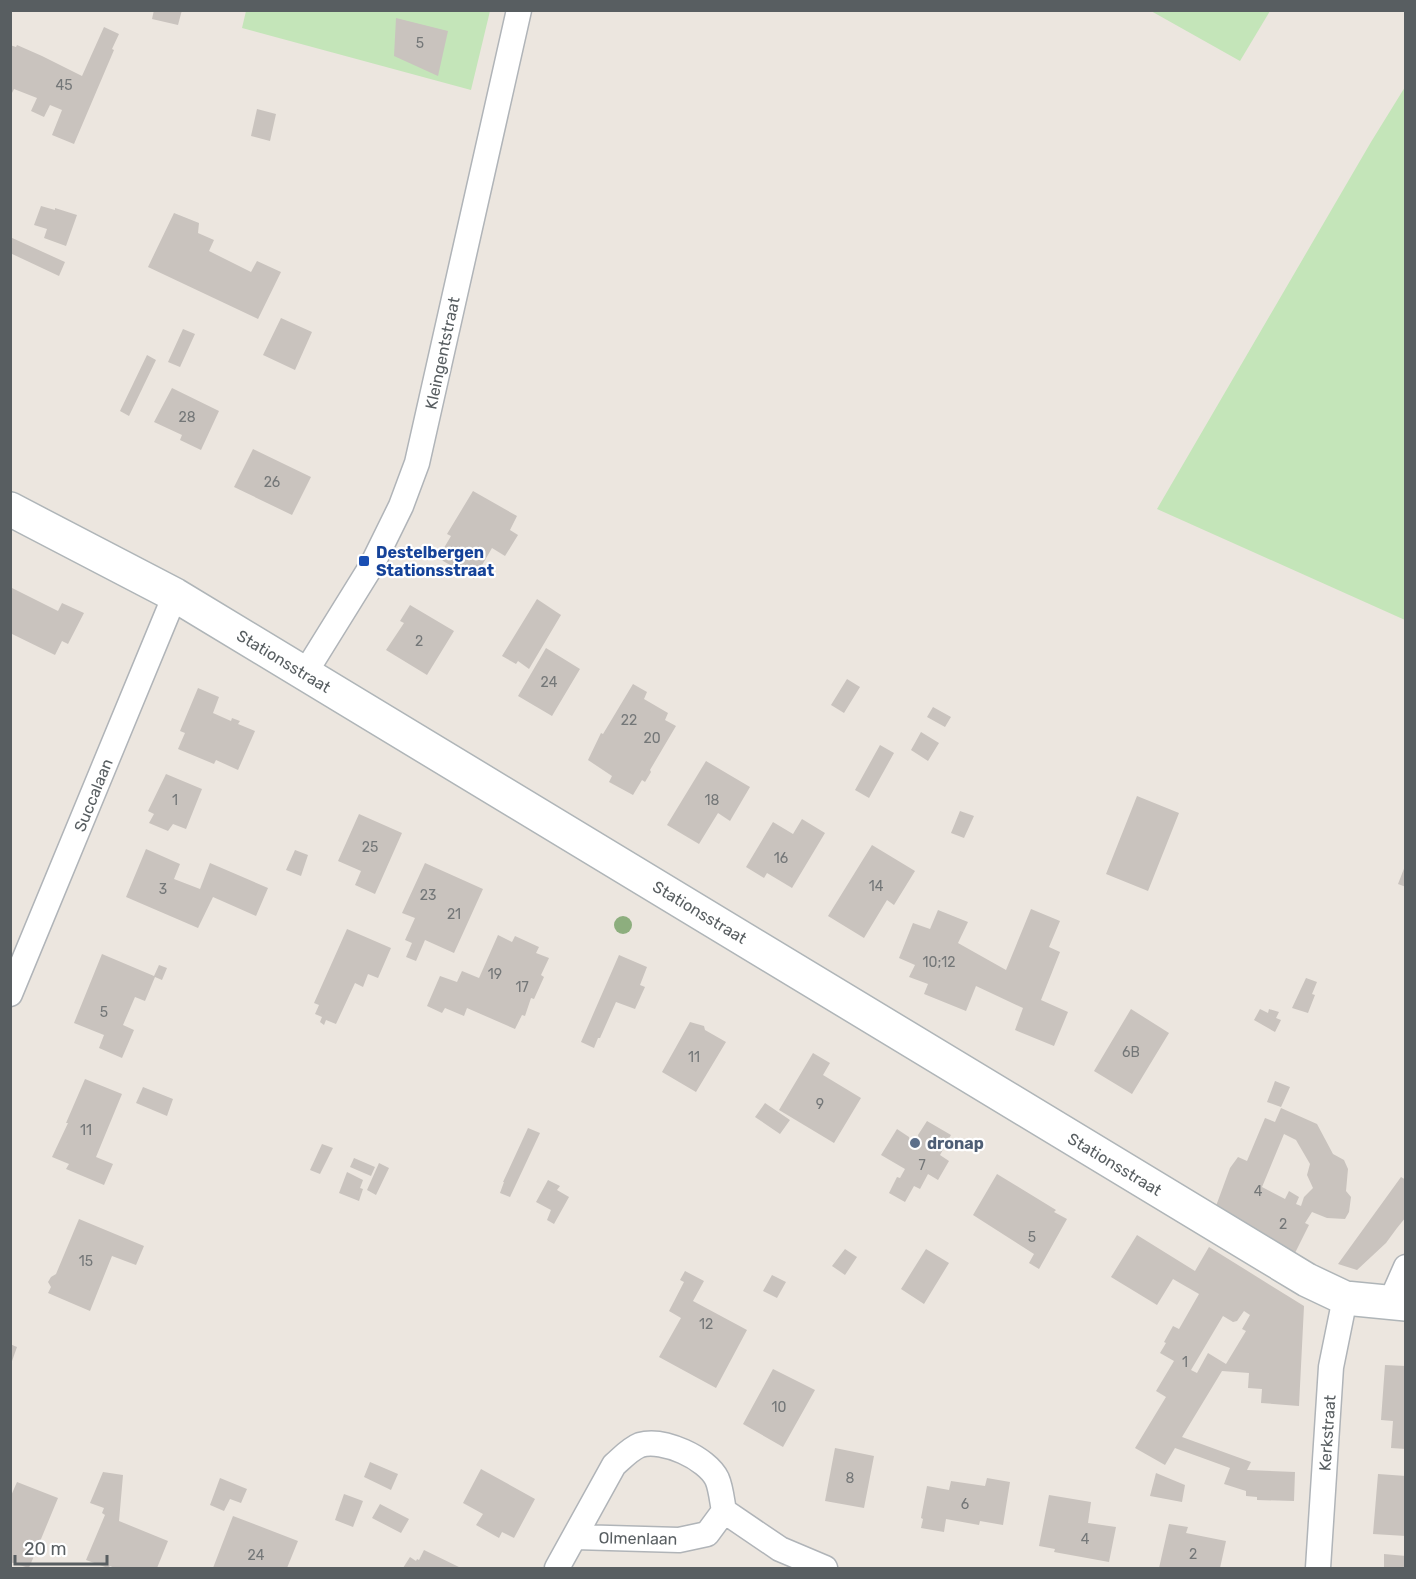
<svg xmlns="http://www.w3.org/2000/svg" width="1416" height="1579" font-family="Rubik,sans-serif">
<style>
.green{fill:#c4e5b9}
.building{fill:#c9c3be;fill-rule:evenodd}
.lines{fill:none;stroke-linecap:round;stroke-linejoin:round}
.street-casing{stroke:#b0b4b8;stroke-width:27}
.secondary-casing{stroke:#afb5b8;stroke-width:36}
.street{stroke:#fff;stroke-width:24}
.secondary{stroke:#fff;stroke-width:33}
.tree{fill:#8dae7e}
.transit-dot{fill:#1a4fb4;stroke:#fff;stroke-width:2}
.service-dot{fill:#5c6f8a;stroke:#fff;stroke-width:2}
.labels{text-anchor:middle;stroke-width:4.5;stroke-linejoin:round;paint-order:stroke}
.number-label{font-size:14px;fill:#747778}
.street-label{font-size:16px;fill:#585e61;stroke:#fff}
.transit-label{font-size:16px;font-weight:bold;fill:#164399;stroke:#fff;text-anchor:start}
.service-label{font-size:16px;font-weight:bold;fill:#4e5e75;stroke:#fff;text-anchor:start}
</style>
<rect width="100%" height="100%" fill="#ece6df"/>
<path class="green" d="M246 11H490L471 90 242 28Z
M1151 11 1270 10V11L1240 61Z
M1405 87 1406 620H1405L1157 509 1371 142Z"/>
<path class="building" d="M154 10H182L178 25 152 19Z
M396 18 448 31 438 76 394 56Z
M104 27 119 34 112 49 114 50 74 144 52 135 62 110 50 105 44 117 31 111 37 98 14 89 10 97V45L16 47 17 45 42 56 82 76Z
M257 109 276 114 270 141 251 136Z
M41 206 55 210V208L77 215 66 246 44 238 47 229 34 225Z
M174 213 199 223 198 233 214 240 209 251 251 272 257 261 281 272 258 319 148 267Z
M10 237 65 262 59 276 10 253Z
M281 318 312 332 295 370 263 355Z
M183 329 195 334 180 367 168 362Z
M147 355 156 360 129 416 120 411Z
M172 388 219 411 201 450 180 440 182 435 154 422Z
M253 449 311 477 292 515 234 487Z
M473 491 517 516 510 530 518 535 505 556 492 548 474 579 438 558 451 536 447 534Z
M10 587 58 611 62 603 84 613 68 644 62 641 55 655 10 633Z
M537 599 561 615 529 669 518 661 516 664 502 656Z
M410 605 454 631 427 675 386 650 404 623 400 621Z
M546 648 580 669 552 716 518 696Z
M847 679 860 687 844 713 831 705Z
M633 684 647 692 644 699 668 713 665 720 676 726 650 770 651 772 645 782 642 780 633 795 609 782 612 776 588 760 601 733 603 734Z
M198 688 219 697 213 713 231 721 232 718 240 721 238 724 255 731 238 770 216 760 214 764 178 749 185 733 180 731Z
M933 707 951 717 945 727 927 717Z
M921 732 939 743 928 761 911 750Z
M880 745 894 753 869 798 855 790Z
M706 761 750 787 730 821 718 813 699 844 667 825Z
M166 774 202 789 186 829 173 824 168 831 149 823 154 814 148 811Z
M1137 796 1179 813 1148 891 1106 874Z
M960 811 974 816 964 838 951 833Z
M359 814 402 833 375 894 355 885 361 871 338 861Z
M802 819 825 833 792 888 767 873 764 878 746 867 773 822 793 834Z
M872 845 915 871 894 905 887 900 864 938 828 916Z
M146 849 180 864 174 879 200 889 210 863 268 888 256 916 213 897 198 928 126 897Z
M295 850 308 855 301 876 286 870Z
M425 863 483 889 454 953 425 940 416 961 406 957 412 943 405 940 415 918 402 913Z
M1405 866H1406V887L1398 884Z
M1031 909 1060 921 1049 947 1060 952 1041 1000 1068 1012 1054 1046 1015 1030 1023 1008 976 986 966 1011 924 994 928 984 909 977 915 965 899 958 913 923 930 929 938 910 968 922 958 943 1006 970Z
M347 929 391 948 378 978 368 974 363 987 355 983 336 1024 326 1020 324 1025 320 1022 322 1017 315 1014 319 1005 314 1003Z
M498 935 512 942 515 936 539 947 536 953 549 958 541 975 544 977 534 999 531 998 525 1016 522 1015 515 1029 467 1008 464 1016 445 1008 442 1013 427 1006 440 976 457 982 462 971 479 978Z
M102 954 154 976 159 965 167 968 162 980 155 977 145 1001 135 997 123 1025 134 1030 122 1058 99 1048 104 1035 74 1023Z
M619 955 647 967 640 985 645 987 635 1009 616 1002 600 1038H598L594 1048 581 1042Z
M1306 978 1317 982 1312 994 1315 995 1308 1013 1292 1008Z
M1131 1009 1169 1033 1132 1094 1094 1071Z
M1260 1009 1268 1013 1269 1009 1279 1012 1276 1018 1281 1020 1275 1032 1254 1020Z
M690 1022 704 1026 705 1030 726 1042 696 1092 662 1072Z
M813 1053 830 1063 823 1075 861 1098 834 1143 779 1110Z
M85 1079 122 1094 96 1157 113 1164 104 1185 66 1169 69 1164 52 1157 68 1123H66Z
M1275 1081 1290 1087 1281 1107 1267 1102Z
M143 1087 173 1099 167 1116 136 1103Z
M765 1103 790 1120 780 1134 755 1117Z
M1281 1108 1317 1124 1333 1154 1344 1160 1348 1169 1346 1191 1351 1197 1349 1212 1345 1219 1327 1218 1312 1212 1305 1223 1309 1225 1295 1253 1216 1206 1230 1168 1238 1157 1247 1161 1265 1118 1275 1122ZM1284 1134 1296 1140 1310 1164 1307 1175 1313 1188 1304 1197 1301 1206 1296 1204 1299 1197 1289 1191 1285 1199 1262 1187Z
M927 1121 951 1135 940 1155 949 1161 938 1180 928 1174 920 1189 914 1186 905 1202 889 1193 897 1177 900 1178 905 1169 881 1155 897 1129 909 1137 910 1141 919 1139 918 1135Z
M528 1128 540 1133 510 1197 500 1193 504 1182H503Z
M322 1144 333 1148 320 1174 310 1170Z
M354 1158 375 1167 371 1176 350 1167Z
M379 1163 389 1168 376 1195 367 1190Z
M347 1172 363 1180 360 1188 363 1189 359 1201 339 1193Z
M997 1174 1056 1210 1054 1212 1067 1219 1039 1269 1029 1263 1034 1254 973 1215Z
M1401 1177 1406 1180V1217L1397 1228 1386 1243 1357 1270 1338 1264Z
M548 1180 560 1186 557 1190 569 1197 554 1224 547 1220 551 1210 536 1202Z
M79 1219 144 1246 136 1265 112 1256 90 1311 48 1293 51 1287 48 1282 51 1277 56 1274Z
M1137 1235 1195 1271 1209 1247 1304 1306 1299 1406 1261 1403 1262 1389 1248 1388 1249 1373 1222 1371 1182 1437 1251 1462 1247 1470 1295 1472 1294 1501 1257 1500V1497L1246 1496V1491L1224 1484 1230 1468 1175 1448 1165 1465 1135 1448 1166 1397 1156 1391 1174 1361 1160 1353 1166 1343 1164 1342 1173 1326 1179 1329 1199 1294 1173 1279 1157 1305 1111 1277ZM1244 1311 1250 1315 1242 1329 1246 1331 1226 1364 1208 1353 1197 1373 1191 1370 1223 1316 1233 1322 1237 1321Z
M845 1249 857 1257 845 1275 832 1266Z
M926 1249 949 1263 924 1304 901 1289Z
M685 1271 704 1281 693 1301 747 1330 716 1388 659 1357 681 1318 669 1311 684 1282 680 1280Z
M772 1275 786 1282 777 1298 763 1291Z
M10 1344 17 1347 11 1364H10Z
M1385 1365 1406 1366V1449L1391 1448 1393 1421 1381 1420Z
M773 1369 815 1390 783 1447 743 1424Z
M835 1448 874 1456 864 1508 825 1501Z
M370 1462 398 1474 391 1490 364 1477Z
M481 1469 535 1499 514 1538 502 1532 499 1538 476 1525 483 1514 463 1503Z
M103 1472 123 1475 119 1521 168 1541 157 1568H115L110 1566 108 1568 86 1560 105 1515 102 1513 104 1508 90 1503Z
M1156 1473 1185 1485 1182 1502 1150 1496Z
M1378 1474 1406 1476V1536L1373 1534Z
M220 1478 247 1489 241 1503 230 1499 224 1511 210 1505Z
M987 1478 1010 1482 1003 1525 980 1521 979 1525 946 1519 944 1532 921 1528 923 1519 921 1518 927 1486 949 1490 951 1481 985 1486Z
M17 1482 58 1498 29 1568 10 1562V1498Z
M344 1494 363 1501 353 1527 335 1520Z
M1049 1495 1091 1502 1088 1523 1116 1527 1109 1562 1054 1552 1055 1549 1039 1546Z
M380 1504 409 1519 401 1533 372 1518Z
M233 1516 298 1541 287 1568H213Z
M1169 1524 1188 1527 1186 1533 1226 1541 1220 1568H1159Z
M424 1550 461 1568H403L410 1557 416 1561 417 1559 419 1560Z
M1384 1554 1406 1556V1568H1384Z"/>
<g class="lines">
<defs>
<path id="street" d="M305 673 372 565 401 506 417 463 519 10
M10 994 175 595
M1391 1301 1406 1267
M724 1511 780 1549 825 1568
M557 1568 614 1465C622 1458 630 1449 640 1445 663 1438 707 1458 717 1479 721 1488 722 1501 724 1511L707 1534 679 1540 575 1537
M1318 1568 1331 1367 1345 1298"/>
<path id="secondary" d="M10 509 175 595 1307 1280 1345 1298 1406 1304"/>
</defs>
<use href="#street" class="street-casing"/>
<use href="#secondary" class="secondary-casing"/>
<use href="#street" class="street"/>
<use href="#secondary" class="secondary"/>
</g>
<circle class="tree" cx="623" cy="925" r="9"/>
<rect class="transit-dot" x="358" y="555" width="12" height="12" rx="3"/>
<circle class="service-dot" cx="915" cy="1143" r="6"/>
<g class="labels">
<g class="number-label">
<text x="420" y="48">5</text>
<text x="64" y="90">45</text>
<text x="187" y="422">28</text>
<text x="272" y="487">26</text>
<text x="419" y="646">2</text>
<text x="549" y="687">24</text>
<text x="629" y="725">22</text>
<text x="652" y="743">20</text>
<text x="175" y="805">1</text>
<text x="712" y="805">18</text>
<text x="370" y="852">25</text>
<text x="781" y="863">16</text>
<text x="876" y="891">14</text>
<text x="163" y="894">3</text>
<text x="428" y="900">23</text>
<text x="454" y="919">21</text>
<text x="939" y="967">10;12</text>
<text x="495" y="979">19</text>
<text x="522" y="992">17</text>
<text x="104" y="1017">5</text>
<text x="1131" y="1057">6B</text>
<text x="694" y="1062">11</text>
<text x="820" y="1109">9</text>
<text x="86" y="1135">11</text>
<text x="922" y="1170">7</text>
<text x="1258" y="1196">4</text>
<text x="1283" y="1229">2</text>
<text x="1032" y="1242">5</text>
<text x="86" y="1266">15</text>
<text x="706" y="1329">12</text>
<text x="1185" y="1367">1</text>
<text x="779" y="1412">10</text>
<text x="850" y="1483">8</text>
<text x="965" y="1509">6</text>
<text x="1085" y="1544">4</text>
<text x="1193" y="1559">2</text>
<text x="256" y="1560">24</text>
</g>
<g class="street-label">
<text transform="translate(442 353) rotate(-78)" y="6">Kleingentstraat</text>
<text transform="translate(284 661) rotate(31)" y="6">Stationsstraat</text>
<text transform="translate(93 795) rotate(-68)" y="6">Succalaan</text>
<text transform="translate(700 912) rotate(31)" y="6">Stationsstraat</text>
<text transform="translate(1115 1164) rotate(31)" y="6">Stationsstraat</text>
<text transform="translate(1327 1433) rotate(-86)" y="6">Kerkstraat</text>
<text transform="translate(638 1538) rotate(1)" y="6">Olmenlaan</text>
</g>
<g class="transit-label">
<text x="376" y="558">Destelbergen<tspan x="376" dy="18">Stationsstraat</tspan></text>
</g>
<g class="service-label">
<text x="927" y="1149">dronap</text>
</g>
</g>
<rect width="1416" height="1579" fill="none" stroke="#585e61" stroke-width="24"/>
<path d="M15 1555v9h92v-9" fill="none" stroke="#585e61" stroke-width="3"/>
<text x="24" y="1555" font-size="18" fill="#585e61" stroke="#ffffff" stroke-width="4.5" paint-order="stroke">20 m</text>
</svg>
